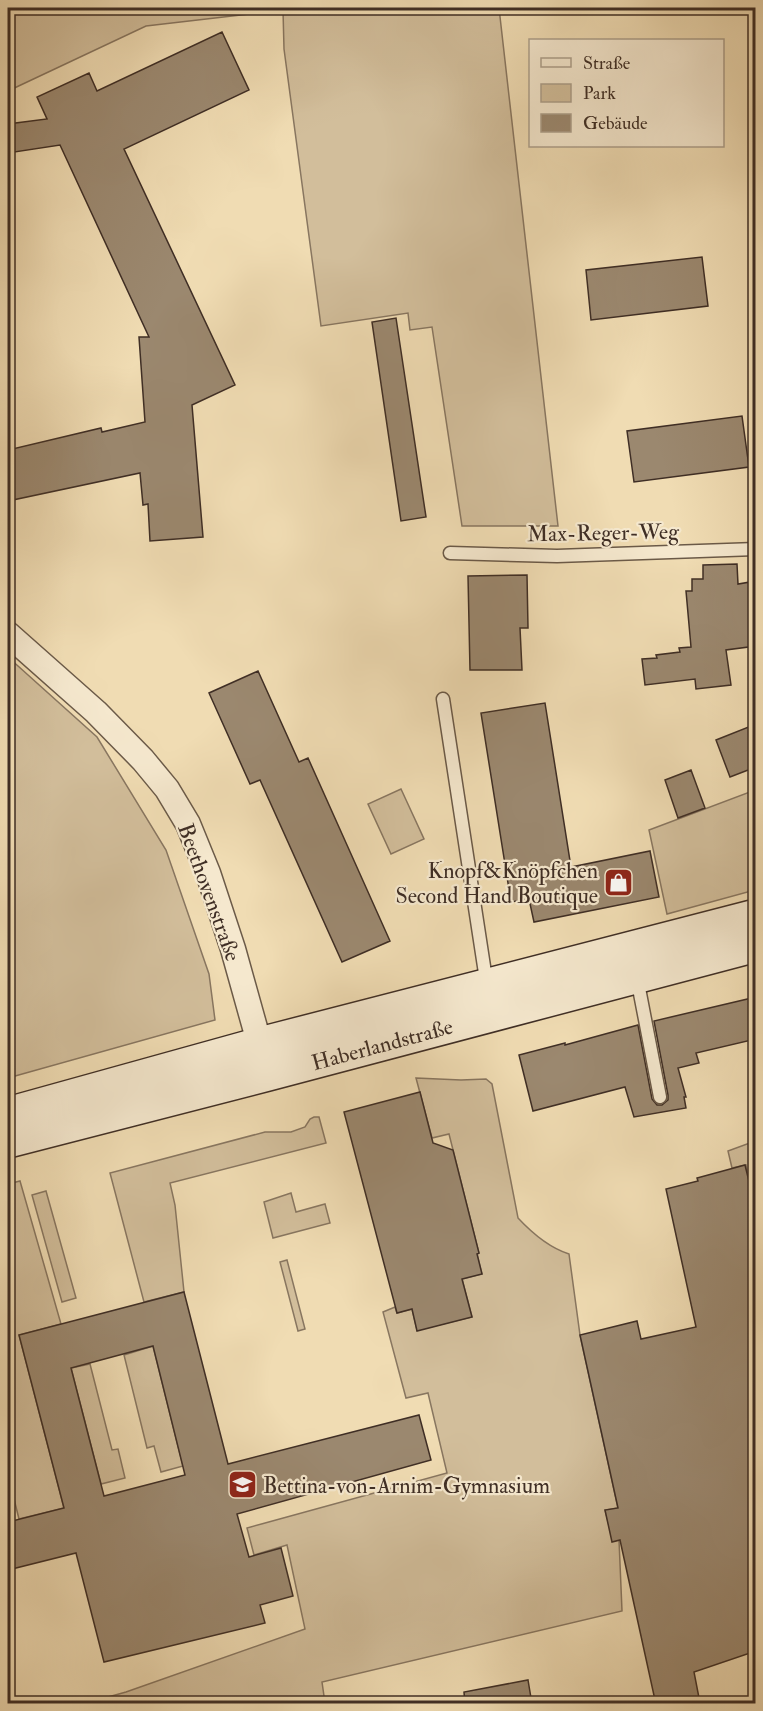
<svg xmlns="http://www.w3.org/2000/svg" width="763" height="1711" font-family="'IM FELL Double Pica',serif">
<style>
.green{fill:#d2be9b;stroke:#887660;stroke-width:1.5}
.building{fill:#9b886f;stroke:#3f2e25;stroke-width:1.5;fill-rule:evenodd}
.lines{fill:none;stroke-linecap:round;stroke-linejoin:round}
.lane-casing{stroke:#6b5a48;stroke-width:15}
.street-casing{stroke:#6b5a48;stroke-width:27}
.secondary-casing{stroke:#3f2e25;stroke-width:36}
.lane{stroke:#f5e8ce;stroke-width:12}
.street{stroke:#f5e8ce;stroke-width:24}
.secondary{stroke:#f5e8ce;stroke-width:33}
.labels{text-anchor:middle;stroke-width:4.5;stroke-linejoin:round;paint-order:stroke}
.street-label{font-size:22px;fill:#3f2e25;stroke:#f5e8ce}
.poi-label{font-size:22px;fill:#3f2e25;stroke:#f5e8ce;text-anchor:end}
</style>
<rect width="100%" height="100%" fill="#f0dcb3"/>
<filter id="stains"><feTurbulence type="fractalNoise" baseFrequency=".00333" numOctaves="4"/><feColorMatrix values="0 0 0 0 .2 0 0 0 0 .09 0 0 0 0 .02 0 0 0 .5 -.17"/></filter>
<radialGradient id="worn" r=".72"><stop offset=".6" stop-color="#630" stop-opacity="0"/><stop offset="1" stop-color="#630" stop-opacity=".3"/></radialGradient>
<path class="green" d="M8 8H499L558 526H462L432 327 410 330 408 313 321 326 284 49 283 10 146 26 8 91Z
M8 657 97 737 166 850 209 974 215 1020 8 1078Z
M401 789 424 839 391 854 368 804Z
M755 790V890L667 914 649 830Z
M416 1078 461 1080 486 1079 492 1084 518 1218C532 1233 550 1248 569 1254L580 1335 618 1508 605 1510 613 1541 619 1540 622 1611 322 1682 325 1703 83 1704 126 1692 305 1629 287 1545 254 1555 247 1528 447 1473 428 1393 406 1398 383 1312 395 1307 397 1313 412 1309 417 1330 472 1317 462 1279 482 1274 477 1254 479 1253 449 1134 432 1138Z
M314 1117H319L326 1143 170 1183 175 1205 184 1292 144 1302 110 1173 265 1132H291L305 1127 310 1119Z
M755 1141V1210L746 1165 732 1168 728 1151Z
M20 1181 61 1324 19 1335 64 1508 19 1519 8 1475V1184Z
M46 1191 76 1298 62 1302 32 1195Z
M291 1193 296 1212 325 1204 330 1223 273 1238 264 1202Z
M287 1260 305 1329 298 1331 280 1262Z
M153 1346 183 1466 161 1472 154 1446 147 1448 124 1355Z
M90 1364 112 1450 118 1449 125 1478 101 1484 71 1368Z"/>
<path class="building" d="M222 32 249 90 124 149 235 385 192 405 203 537 150 541 148 504 143 505 140 473 8 501V450L101 428 102 432 145 422 139 337H149L60 145 8 153V124L47 119 37 97 89 73 97 91Z
M702 257 708 306 591 320 586 270Z
M396 318 426 517 401 521 372 322Z
M742 416 749 467 634 482 627 431Z
M737 564 738 584 756 581V646L726 650 731 685 696 689 695 679 645 685 642 659 657 658 656 655 680 652 679 648 691 647 686 591H692V579H703V565Z
M527 575 528 628H520L522 670H470L468 576Z
M258 671 299 762 308 758 390 941 342 962 260 780 250 784 209 693Z
M545 703 571 867 650 851 659 897 534 922 529 899 511 902 481 713Z
M756 724V767L730 777 716 740Z
M691 770 705 808 678 818 665 780Z
M756 997V1039L696 1053 699 1063 678 1068 686 1097H684L686 1108 634 1117 625 1087 533 1111 519 1055 565 1043V1045L638 1025 652 1099 657 1105H662L668 1100V1095L654 1021Z
M420 1092 433 1143 453 1150 479 1253 477 1254 482 1274 462 1279 472 1317 417 1331 412 1309 397 1313 344 1112Z
M745 1165 756 1210V1394L751 1395 756 1415V1651L694 1672 700 1703 655 1700 620 1540 612 1542 605 1510 618 1508 580 1335 637 1321 641 1339 696 1327 666 1189 698 1181 697 1178Z
M184 1292 228 1464 419 1415 431 1460 237 1514 249 1557 281 1548 293 1596 260 1605 265 1623 104 1662 76 1553 8 1570V1522L64 1508 19 1335ZM153 1346 185 1475 104 1496 71 1368Z
M528 1680 532 1704H465L464 1692Z"/>
<g class="lines">
<defs>
<path id="lane" d="M450 553 557 556 756 549
M443 699 487 986
M637 978 660 1097"/>
<path id="street" d="M8 634 96 712 143 760 167 789 188 824 208 873 233 949 264 1060"/>
<path id="secondary" d="M8 1114 260 1044 756 916
M8 1141 268 1074 756 945"/>
</defs>
<use href="#lane" class="lane-casing"/>
<use href="#street" class="street-casing"/>
<use href="#secondary" class="secondary-casing"/>
<use href="#lane" class="lane"/>
<use href="#street" class="street"/>
<use href="#secondary" class="secondary"/>
</g>
<defs>
<symbol id="shop-square" viewBox="-11 -11 22 22"><rect x="-9" y="-9" width="18" height="18" rx="4" fill="#8f2418" stroke="#f5e8ce"/><path d="M-5-2.5h2.3a2.7 3.5 0 0 1 5.4 0H5L5.5 6h-11ZM-1.5-2.5h3a1.5 2.3 0 0 0-3 0Z" fill="#fff"/></symbol>
<symbol id="school-square" viewBox="-11 -11 22 22"><rect x="-9" y="-9" width="18" height="18" rx="4" fill="#8f2418" stroke="#f5e8ce"/><path d="M0-5L7-2L0 1L-7-2ZM-4 1L0 2.5L4 1V4Q0 6-4 4Z" fill="#fff"/></symbol>
</defs>
<g fill-rule="evenodd">
<use href="#shop-square" x="602" y="866" width="33" height="33"/>
<use href="#school-square" x="226" y="1468" width="33" height="33"/>
</g>
<g class="labels">
<g class="street-label">
<text transform="translate(603 532) rotate(-1)" y="8">Max-Reger-Weg</text>
<text transform="translate(210 892) rotate(70)" y="8">Beethovenstraße</text>
<text transform="translate(382 1044) rotate(-15)" y="8">Haberlandstraße</text>
</g>
<g class="poi-label">
<text x="598" y="878">Knopf&amp;Knöpfchen<tspan x="598" dy="25">Second Hand Boutique</tspan></text>
<text x="263" y="1493" text-anchor="start">Bettina-von-Arnim-Gymnasium</text>
</g>
</g>
<rect width="763" height="1711" fill="none" stroke="#f0dcb3" stroke-width="30"/>
<rect x="9" y="9" width="745" height="1693" fill="none" stroke="#3f2e25" stroke-width="3"/>
<rect x="15" y="15" width="733" height="1681" fill="none" stroke="#3f2e25" stroke-width="1.5"/>
<rect x="529" y="39" width="195" height="108" fill="#f5e8ce" stroke="#ac9e8a" stroke-width="1.5"/>
<rect x="541" y="58" width="30" height="9" fill="#f5e8ce" stroke="#ac9e8a" stroke-width="1.5"/>
<text x="583" y="69" font-size="18" fill="#3f2e25">Straße</text>
<rect x="541" y="84" width="30" height="18" fill="#d2be9b" stroke="#ac9e8a" stroke-width="1.5"/>
<text x="583" y="99" font-size="18" fill="#3f2e25">Park</text>
<rect x="541" y="114" width="30" height="18" fill="#9b886f" stroke="#ac9e8a" stroke-width="1.5"/>
<text x="583" y="129" font-size="18" fill="#3f2e25">Gebäude</text>
<rect width="100%" height="100%" filter="url(#stains)"/>
<rect width="100%" height="100%" fill="url(#worn)"/>
</svg>
